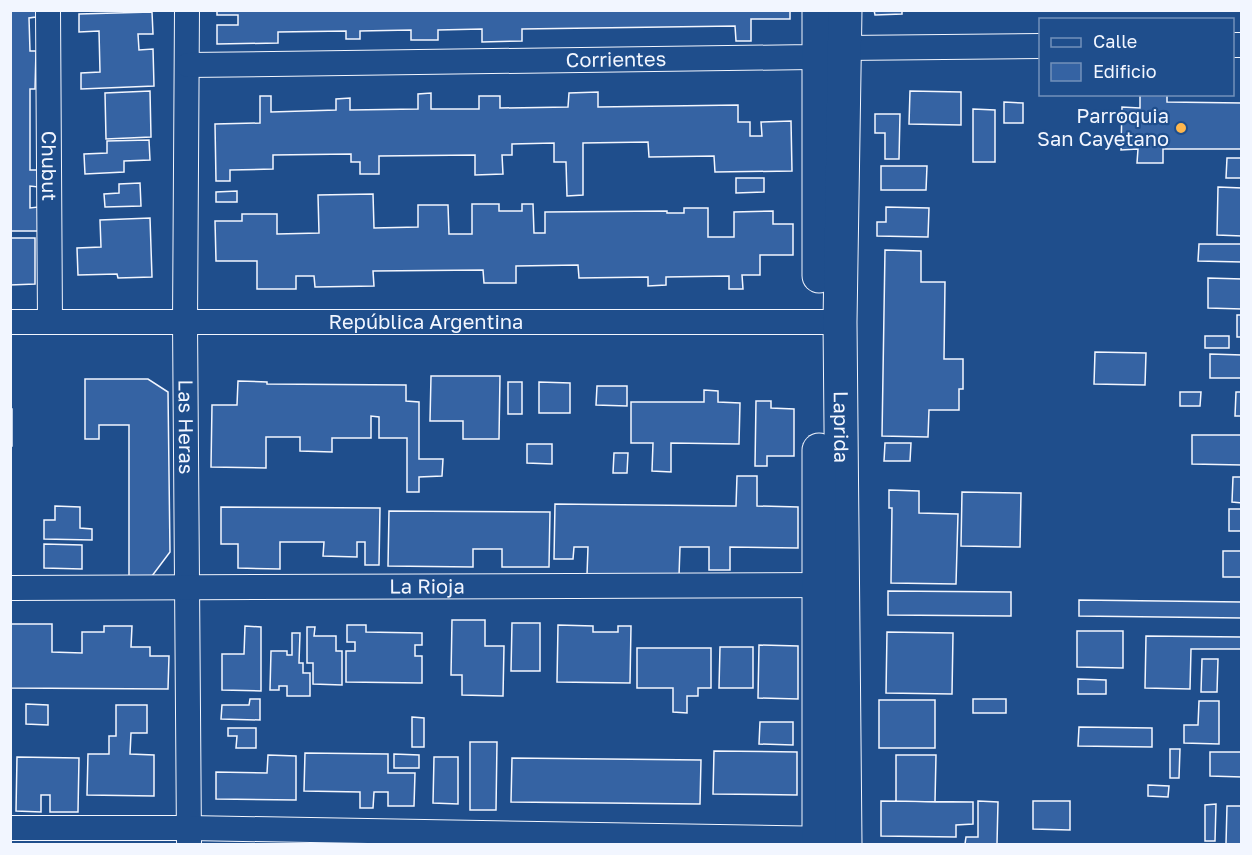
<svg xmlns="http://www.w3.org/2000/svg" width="1252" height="855" font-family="'Golos Text',sans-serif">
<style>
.building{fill:#3563a3;stroke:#f2f6ff;stroke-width:1.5}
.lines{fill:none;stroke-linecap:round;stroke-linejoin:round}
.street-casing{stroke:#f2f6ff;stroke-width:26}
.secondary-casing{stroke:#f2f6ff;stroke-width:35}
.street{stroke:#1f4e8c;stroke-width:24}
.secondary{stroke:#1f4e8c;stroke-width:33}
.poi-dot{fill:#ffb74d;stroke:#1f4e8c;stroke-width:2}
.labels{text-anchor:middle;stroke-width:4.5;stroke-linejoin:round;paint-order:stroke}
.street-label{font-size:20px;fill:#f2f6ff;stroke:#1f4e8c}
.poi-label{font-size:20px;fill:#f2f6ff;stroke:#1f4e8c;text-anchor:end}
</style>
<rect width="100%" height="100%" fill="#1f4e8c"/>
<path class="building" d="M10 10H36V17L29 18 30 51H36L35 89H30V170H38V187L30 186V208L38 207V231H10Z
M217 10H790V19H751V41H736L735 26 522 29V41L482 42V29L438 30V40H411V30L360 31V39H346V31L278 32V43L217 44V25H238V15H217Z
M874 10H902V14L875 15Z
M152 12 153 34H138L139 50 153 49 154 86 81 89V73L100 72 99 31 79 32V14Z
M150 91 151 137 106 139 105 93Z
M910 91 961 92V125L909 124Z
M598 92V107L738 105V122H750V136H762L761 122 791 121 792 171 715 172 714 156 649 157 648 142 583 143V195L567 196 566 162H554V143L512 144V155H502L503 174 475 175V155L379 156V174H360V162H351V154L273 155V169L230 170V181H216L215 124 260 123V96H271V112L336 110V99L350 98V110L418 109V94L431 93V109H479V96H500V108L568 107 569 93Z
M1140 94H1167V102L1242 103V149H1163V163H1137L1138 149 1121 150 1122 107 1140 108Z
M1004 102 1023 103V123H1004Z
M973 109 995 110V162H973Z
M875 114H900L899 159H885V133H875Z
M149 140 150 160 124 161V172L85 174 84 154 107 153V141Z
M1227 158H1242V178H1226Z
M881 166H927L926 190H881Z
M736 178H764V192L736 193Z
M140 183 141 206 105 207 104 194 119 193V184Z
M1218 187 1242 188V236L1217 235Z
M237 191V202H216V192Z
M373 194 374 228 418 227V205H448L449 234H472V204H499V211H522V204H533L534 233H545V212L667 211V213H684V208H708V237H734V212L773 211V224H793V255H760V275H742L743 289H729V276L666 277V285L648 286V277L579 278 578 265 516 266V283H484L483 270 373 271 374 286 315 287 314 276H296V289H257V261H216L215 221H242V214H277V234L319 233 318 195Z
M886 207 929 208 928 237 877 236V222H886Z
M150 218 152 277 118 278 117 274 78 275 77 248 101 247 100 220Z
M10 238H35V284L10 285Z
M1199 244H1242V262L1198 261Z
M885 250 921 251V282H945L944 359H963V389H959V410H929L928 437 882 436Z
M1208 278 1242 279V309L1208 308Z
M1237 315H1242V337H1237Z
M1205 336H1229V348H1205Z
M1095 352 1146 353 1145 385 1094 384Z
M1210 354 1242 355V378H1210Z
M431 376H500L499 439H463V421H430Z
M85 379H148L168 392 170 552 152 576 129 577V425H99V439H85Z
M238 381 267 382V384L406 385V401L419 402V459H443L442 476 419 477V492H407V438H379V417L371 416V438H332V452L300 451V437H266V468L211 467 212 405H237Z
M508 382H522V414H508Z
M539 382 570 383V413H539Z
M597 386H627V406L596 405Z
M704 390 718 391V402L740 403 739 444 671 443V472L652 471 653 443H631V402H704Z
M1180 392H1201L1200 406H1180Z
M1236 392H1242V416H1235Z
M756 401H771V408L794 409V456H767V466H755Z
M10 409H12V446H10Z
M1192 435H1242V465L1192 464Z
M885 443H911L910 461H884Z
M527 444H552V464L527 463Z
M614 453H628L627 473H613Z
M737 476H757V506L798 507V548L730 547V570H709V547H680L679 576 587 575 588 547H574L573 559H554L555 504 736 506Z
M1233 477H1242V503L1232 502Z
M889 490 919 491V513L958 514 956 584 891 583 892 508H889Z
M962 492 1021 493 1020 547 961 546Z
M55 506 80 507V528L92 529V540L44 539V520H55Z
M221 507 380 508 379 565H365V542H357V557L323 556 324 542H280V569L238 568V544H221Z
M1229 509H1242V531H1229Z
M389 511 550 512 549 567H502V549H473V567L388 566Z
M44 544 82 545V569L44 568Z
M1223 551H1242V577H1223Z
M888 591 1011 592V616L888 615Z
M1079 600 1242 602V618L1079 616Z
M452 620H485V646H504L503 696 462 695V675H451Z
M512 623H540V671H511Z
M10 624H52V652L82 653V632H104V626H132L131 647H150V656H169L168 689 10 688Z
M347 625H366V632L422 633V645H415V656H422V683L346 682V651H355V642H347Z
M558 625 593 626V632H618V626H631L630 683 557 682Z
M245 626 261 627V691L222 690V654H244Z
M307 627H315L314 636H336V651H342V685L313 684V663H307Z
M1077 631H1123V668L1077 667Z
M887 632 953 633 952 694 886 693Z
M292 633H300L299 663H303V673H310V696H287V686H279V690H270L271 651H287V655H292Z
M1146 636 1242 637V649H1191L1190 689 1145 688Z
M759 645 798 646V699L758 698Z
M720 647H753V688H719Z
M637 648H711V688H698V696H687V713L673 712V688H637Z
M1202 659H1218L1217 692H1201Z
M1078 679 1106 680V694H1078Z
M250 699H260V720L221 719 222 705H249Z
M973 699H1006V713H973Z
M879 700H935V748H879Z
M1199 701H1219V744L1184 743V725H1198Z
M26 704 48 705V725L26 724Z
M116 705H147V733H131L130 754 154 755V796L87 795 88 754H109V736H116Z
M412 717 424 718V747H412Z
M760 722H793V745L759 744Z
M1079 727 1152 728V747L1078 746Z
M228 728H256V748H236L237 736H228Z
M470 742H497L496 810H470Z
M1170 749H1180L1179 778H1170Z
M714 751 797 752V795L713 794Z
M1210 752H1242V777L1210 776Z
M305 753 388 754V773H415L414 806H388V792H374L373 808H360V792L304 791Z
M394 754 419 755V768H394Z
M268 755 296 756V800L216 799V772L267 773Z
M896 755H936L935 802 896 801Z
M17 757 79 758 78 812H50V795H41V812L16 811Z
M434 757H458V804L433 803Z
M512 758 701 760 700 804 511 802Z
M1148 785 1169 786 1168 797 1148 796Z
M881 801 973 802V824L956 825V837L881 836Z
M978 801 998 802 997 844H965L966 837H978Z
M1033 801H1070V830L1033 829Z
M1216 804 1215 841H1205V805Z
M1227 806H1242V844H1226Z"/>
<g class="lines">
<defs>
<g id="street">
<path id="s1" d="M48 10 50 322"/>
<path id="s2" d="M187 10 185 322 189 842"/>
<path d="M1232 45H1242"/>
<path id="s3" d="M188 65 811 57 845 48 1040 46"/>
<path id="s4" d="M10 322H840"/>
<path id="s5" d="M10 588 836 585"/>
<path d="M10 828H189L834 839"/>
</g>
<g id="secondary">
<path d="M819 10V276"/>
<path id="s6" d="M845 10 840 322 845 844"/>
<path d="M819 450V844"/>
</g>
</defs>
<use href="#street" class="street-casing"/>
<use href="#secondary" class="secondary-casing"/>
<use href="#street" class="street"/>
<use href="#secondary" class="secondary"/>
</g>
<circle class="poi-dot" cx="1181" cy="128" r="6"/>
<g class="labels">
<g class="street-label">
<text dy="7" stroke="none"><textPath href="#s3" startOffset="428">Corrientes</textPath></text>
<text dy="7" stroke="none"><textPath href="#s1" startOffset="156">Chubut</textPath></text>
<text dy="7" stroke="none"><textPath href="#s4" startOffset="416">República Argentina</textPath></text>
<text dy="7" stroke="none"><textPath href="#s2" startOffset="417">Las Heras</textPath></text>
<text dy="7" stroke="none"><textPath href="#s6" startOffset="417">Laprida</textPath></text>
<text dy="7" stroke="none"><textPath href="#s5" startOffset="417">La Rioja</textPath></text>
</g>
<g class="poi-label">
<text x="1169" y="123">Parroquia<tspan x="1169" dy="23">San Cayetano</tspan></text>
</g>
</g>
<rect width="1252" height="855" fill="none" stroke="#f2f6ff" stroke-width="24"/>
<rect x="1039" y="18" width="195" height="78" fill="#1f4e8c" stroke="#7391ba" stroke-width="1.5"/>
<rect x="1051" y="38" width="30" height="9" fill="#1f4e8c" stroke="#7391ba" stroke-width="1.5"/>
<text x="1093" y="48" font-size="18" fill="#f2f6ff">Calle</text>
<rect x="1051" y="63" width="30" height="18" fill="#3563a3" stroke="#7391ba" stroke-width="1.5"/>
<text x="1093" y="78" font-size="18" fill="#f2f6ff">Edificio</text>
</svg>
